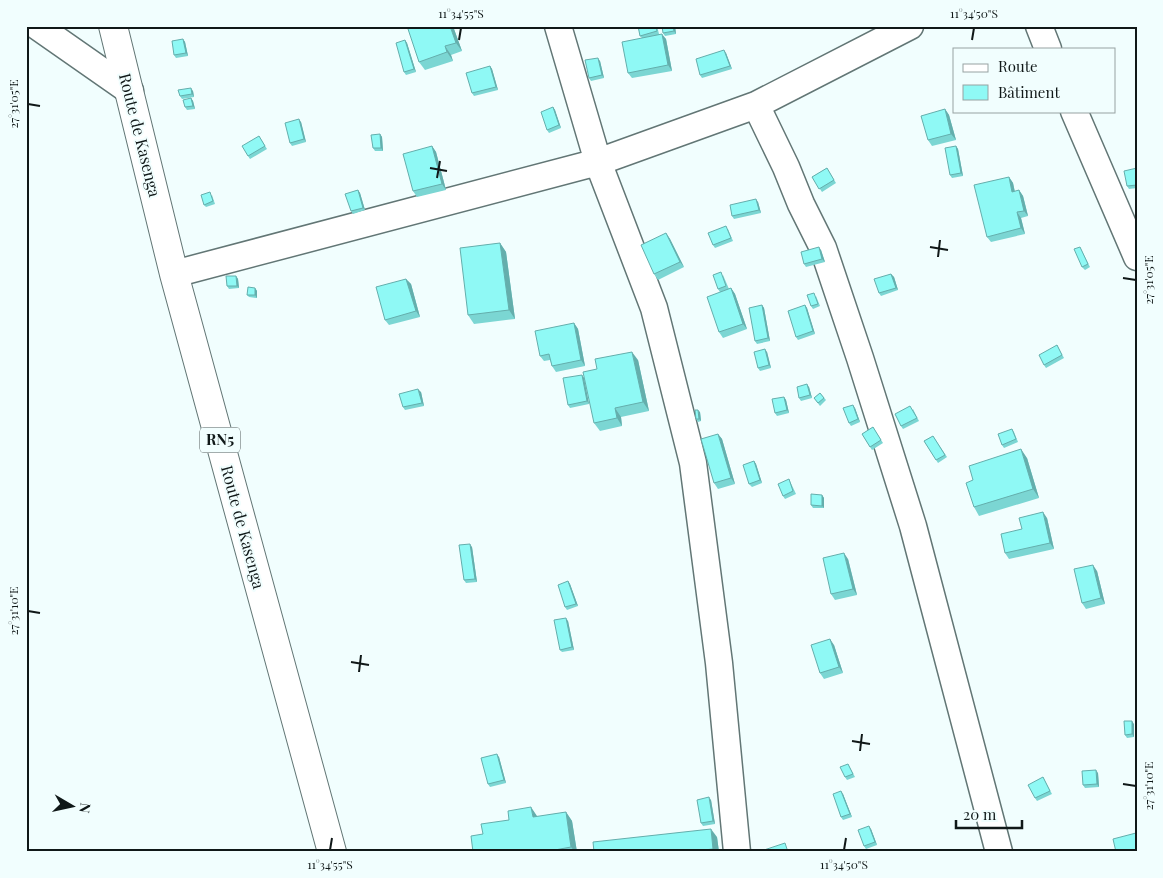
<svg xmlns="http://www.w3.org/2000/svg" width="1163" height="878" font-family="'Playfair Display',serif">
<style>
.lines{fill:none;stroke-linecap:round;stroke-linejoin:round}
.street-casing{stroke:#627675;stroke-width:29}
.highway-casing{stroke:#627675;stroke-width:30}
.path{stroke:#929d9d;stroke-width:3;stroke-dasharray:5 2.5;stroke-linecap:butt}
.street{stroke:#fff;stroke-width:26}
.highway{stroke:#fff;stroke-width:28}
.wall{fill:#7bd6d3}
.shaded-wall{fill:#64aeac}
.building{fill:#8ff9f5;stroke:#64aeac}
.ticks{fill:none;stroke:#101818;stroke-width:2}
.labels{text-anchor:middle;stroke-width:4;stroke-linejoin:round;paint-order:stroke}
.shield{fill:#f1fefe;stroke:#545d5d;stroke-width:1}
.shield-label{font-size:15px;font-weight:bold;fill:#101818}
.street-label{font-size:16px;fill:#101818;stroke:#f1fefe}
.neatline{fill:none;stroke:#101818;stroke-width:2}
.ticks-label{font-size:12px;text-anchor:middle;fill:#101818}
</style>
<rect width="100%" height="100%" fill="#f1fefe"/>
<g class="lines">
<defs>
<path id="street" d="M37 26 130 91
M558 26 598 162 654 308 693 463 719 663 737 852
M1039 26 1048 49
M756 105 786 167 801 204 823 248 860 358 913 526 999 852
M1074 111 1137 257
M174 274 598 162 756 105 910 26"/>
<path id="highway" d="M113 26 174 274 332 852"/>
</defs>
<use href="#street" class="street-casing"/>
<use href="#highway" class="highway-casing"/>
<path class="path" d="M26 850 28 852"/>
<use href="#street" class="street"/>
<use href="#highway" class="highway"/>
</g>
<path class="wall" d="M638 26H657L659 34 666 39 672 71 632 78 628 73 642 38 640 36Z
M675 26 676 34 665 36 663 33Z
M454 29 462 51 451 55 453 61 425 70 419 62Z
M183 39 185 42 188 56 176 58 174 55Z
M405 40 407 43 416 72 406 75 404 72Z
M726 53 732 69 702 78 700 75Z
M600 61 604 78 591 81 589 78Z
M490 66 492 69 498 90 474 96 472 93Z
M193 91 194 97 182 99 180 96Z
M191 98 193 101 195 109 187 110 185 107Z
M553 107 555 110 561 128 549 133 547 130Z
M945 109 949 115 956 140 932 146 928 140Z
M301 122 306 142 292 146 290 143Z
M380 134 382 137 383 151H375L373 148Z
M259 136 267 149 250 159 248 156Z
M432 146 436 152 446 190 417 197 413 191Z
M956 146 958 149 963 176 952 178 950 175Z
M827 168 836 183 822 192 812 177Z
M1137 168V188L1129 189 1127 186Z
M1009 177 1013 183 1015 192 1019 190 1023 196 1028 216 1021 218 1025 234 991 242 987 237Z
M358 190 360 193 365 210 353 214 351 211Z
M212 195 215 204 206 207 204 205Z
M758 202 761 213 734 219 732 216Z
M728 229 733 241 715 248 713 245Z
M666 233 670 239 684 267 658 280 654 274Z
M500 243 506 252 515 319 474 324 468 315Z
M1080 247 1090 267 1085 270 1082 267Z
M821 250 825 262 806 267 804 264Z
M891 274 894 277 898 290 881 296 879 293Z
M723 275 729 289 721 292 731 288 735 294 747 329 723 338 719 332 720 292 718 289Z
M236 276 238 279 239 288 229 289 227 286Z
M406 279 411 284 420 317 389 325 385 320Z
M255 288 257 291V298L249 297 247 295Z
M816 296 820 306 813 309 811 306Z
M762 305 764 308 770 341 757 344 755 341Z
M805 305 807 308 815 334 798 340 796 337Z
M574 323 578 329 585 366 556 372 552 366 550 360 544 361 540 356Z
M1057 345 1064 358 1046 368 1044 365Z
M767 352 771 368 760 371 758 368Z
M638 360 649 411 621 417 622 426 600 431 594 423Z
M582 375 584 378 589 404 570 408 568 405Z
M809 387 812 398 801 401 799 398Z
M421 392 424 406 405 410 403 407Z
M820 393 826 400 820 406 814 398Z
M784 397 786 400 789 413 777 416 775 413Z
M855 408 860 422 851 426 849 423Z
M913 409 919 421 903 429 901 426Z
M700 412 701 421 698 422 696 419Z
M873 427 883 443 872 450 862 434Z
M1012 429 1014 432 1018 442 1004 448 1002 445Z
M718 434 722 439 735 484 718 489 714 483Z
M933 436 947 457 938 463 924 441Z
M1027 458 1039 498 979 516 974 507 973 480Z
M754 461 756 464 762 483 752 487 749 484Z
M789 479 796 494 785 499 783 496Z
M822 495 824 498V508H813L811 505Z
M1047 518 1054 549 1009 559 1005 553 1022 529Z
M472 547 477 582 466 583 464 580Z
M848 559 857 595 835 600 831 594Z
M1097 571 1105 604 1086 609 1082 603Z
M568 581 570 584 578 606 567 610 565 607Z
M568 621 574 650 562 652 560 650Z
M834 645 843 673 824 679 820 673Z
M1134 724V737L1127 738 1125 735Z
M499 757 506 783 490 787 488 784Z
M848 764 855 777 847 780 845 777Z
M1098 773 1099 787 1085 788 1083 785Z
M1043 777 1052 794 1037 801 1035 798Z
M843 794 852 817 843 820 841 817Z
M711 800 715 824 703 826 701 823Z
M566 812 572 821 577 852H473L483 834 537 816V817Z
M871 829 877 845 866 849 864 846Z
M717 837 719 852H594Z"/>
<path class="shaded-wall" d="M450 26H452L454 29 462 51 456 43Z
M673 26H675L676 34 674 31Z
M662 34 666 39 672 71 668 65Z
M183 39 185 42 188 56 186 53Z
M405 40 407 43 416 72 414 69Z
M445 46 451 55 453 61 447 52Z
M724 50 726 53 732 69 730 66Z
M598 58 600 61 604 78 602 75Z
M490 66 492 69 498 90 496 87Z
M191 88 193 91 194 97 192 94Z
M191 98 193 101 195 109 193 106Z
M553 107 555 110 561 128 559 125Z
M945 109 949 115 956 140 951 134Z
M299 119 301 122 306 142 304 139Z
M380 134 382 137 383 151 381 148Z
M432 146 436 152 446 190 442 184Z
M956 146 958 149 963 176 961 173Z
M1009 177 1013 183 1016 198 1012 192Z
M358 190 360 193 365 210 363 208Z
M1019 190 1023 196 1028 216 1024 211Z
M756 199 758 202 761 213 759 210Z
M1017 212 1021 218 1025 234 1021 228Z
M666 233 670 239 684 267 680 262Z
M500 243 506 252 515 319 509 310Z
M819 247 821 250 825 262 822 259Z
M891 274 894 277 898 290 896 288Z
M236 276 238 279 239 288 237 286Z
M406 279 411 284 420 317 416 311Z
M255 288 257 291V298L255 295Z
M731 288 735 294 747 329 743 324Z
M762 305 764 308 770 341 768 338Z
M805 305 807 308 815 334 813 331Z
M574 323 578 329 585 366 581 360Z
M765 349 767 352 771 368 769 365Z
M632 352 638 360 649 411 643 402Z
M582 375 584 378 589 404 587 401Z
M807 384 809 387 812 398 810 395Z
M418 389 421 392 424 406 422 403Z
M784 397 786 400 789 413 787 410Z
M853 405 855 408 860 422 858 419Z
M615 408 621 417 622 426 617 418Z
M698 410 700 412 701 421 699 419Z
M718 434 722 439 735 484 731 478Z
M1021 449 1027 458 1039 498 1033 489Z
M754 461 756 464 762 483 760 480Z
M822 495 824 498V508L822 506Z
M1043 512 1047 518 1054 549 1050 543Z
M470 544 472 547 477 582 475 579Z
M844 553 848 559 857 595 853 589Z
M1093 565 1097 571 1105 604 1101 598Z
M568 581 570 584 578 606 576 604Z
M566 618 568 621 574 650 572 647Z
M830 639 834 645 843 673 839 667Z
M1132 721 1134 724V737L1132 734Z
M497 754 499 757 506 783 504 780Z
M1096 770 1098 773 1099 787 1097 784Z
M841 791 843 794 852 817 850 814Z
M709 797 711 800 715 824 713 821Z
M531 807 537 816 538 826 533 817Z
M566 812 572 821 577 852H575L571 847Z
M869 826 871 829 877 845 875 842Z
M711 829 717 837 719 852H715L713 849Z"/>
<path class="building" d="M407 26H450L456 43 445 46 447 52 419 62Z
M638 26H656L657 31 640 36Z
M662 26H673L674 31 663 33Z
M662 34 668 65 628 73 622 42Z
M183 39 186 53 174 55 172 41Z
M405 40 414 69 404 72 396 43Z
M724 50 730 66 700 75 696 59Z
M598 58 602 75 589 78 585 60Z
M490 66 496 87 472 93 466 73Z
M191 88 192 94 180 96 178 90Z
M191 98 193 106 185 107 183 100Z
M553 107 559 125 547 130 541 112Z
M945 109 951 134 928 140 921 116Z
M299 119 304 139 290 143 285 123Z
M380 134 381 148H373L371 135Z
M259 136 265 146 248 156 242 146Z
M432 146 442 184 413 191 403 154Z
M956 146 961 173 950 175 945 148Z
M827 168 834 180 819 189 812 177Z
M1137 168V185L1127 186 1124 171Z
M1009 177 1012 192 1019 190 1024 211 1017 212 1021 228 987 237 974 185Z
M358 190 363 208 351 211 345 194Z
M210 192 213 201 204 205 201 195Z
M756 199 759 210 732 216 730 205Z
M726 226 731 238 713 245 708 233Z
M666 233 680 262 654 274 641 245Z
M500 243 509 310 468 315 460 248Z
M819 247 822 259 804 264 801 252Z
M1080 247 1088 264 1082 267 1074 249Z
M721 272 726 286 718 289 713 275Z
M891 274 896 288 879 293 874 279Z
M226 276H236L237 286H227Z
M406 279 416 311 385 320 376 287Z
M248 287 255 288V295H247Z
M731 288 743 324 719 332 707 297Z
M814 293 818 304 811 306 807 295Z
M762 305 768 338 755 341 749 308Z
M805 305 813 331 796 337 788 311Z
M574 323 581 360 552 366 549 354 540 356 535 331Z
M1057 345 1062 355 1044 365 1039 355Z
M765 349 769 365 758 368 754 352Z
M632 352 643 402 615 408 617 418 594 423 583 372 597 369 595 359Z
M582 375 587 401 568 405 563 378Z
M807 384 810 395 799 398 797 387Z
M418 389 422 403 403 407 399 394Z
M820 393 824 398 818 403 814 398Z
M784 397 787 410 775 413 772 399Z
M853 405 858 419 849 423 843 408Z
M910 406 917 418 901 426 895 414Z
M695 410H698L699 419H696Z
M873 427 881 440 870 447 862 434Z
M1012 429 1016 439 1002 445 998 434Z
M718 434 731 478 714 483 701 439Z
M933 436 945 455 936 460 924 441Z
M1021 449 1033 489 974 507 966 483 973 480 969 466Z
M754 461 760 480 749 484 743 465Z
M789 479 793 491 783 496 778 484Z
M811 494 822 495V506L811 505Z
M1043 512 1050 543 1005 553 1001 534 1022 529 1019 518Z
M470 544 475 579 464 580 459 545Z
M844 553 853 589 831 594 823 558Z
M1093 565 1101 598 1082 603 1074 569Z
M568 581 576 604 565 607 558 585Z
M566 618 572 647 560 650 554 620Z
M830 639 839 667 820 673 811 645Z
M1124 721H1132V734L1125 735Z
M497 754 504 780 488 784 481 758Z
M848 764 853 774 845 777 840 767Z
M1096 770 1097 784 1083 785 1082 771Z
M1043 777 1050 791 1035 798 1028 785Z
M841 791 850 814 841 817 833 794Z
M709 797 713 821 701 823 697 800Z
M531 807 533 817 566 812 571 847 544 852H473L471 836 483 834 481 824 509 820 508 811Z
M869 826 875 842 864 846 858 830Z
M711 829 713 849 685 852H594L593 842Z
M1136 833 1137 852H1116L1113 839Z
M785 843 788 852H764V850Z"/>
<path class="ticks" d="M459 40 461 28M972 40 974 28M28 104 40 106M430 168 447 171M437 178 440 161M930 247 948 250M938 257 940 240M1123 278 1136 280M28 611 40 613M351 662 369 665M359 672 361 655M852 741 870 744M860 751 862 734M1123 784 1136 786M330 850 332 838M844 850 846 838"/>
<g class="labels">
<rect class="shield" x="200" y="427.5" width="40" height="25" rx="4"/>
<g class="shield-label">
<text x="220" y="445">RN5</text>
</g>
<g class="street-label">
<text transform="translate(140 135) rotate(76)" y="6">Route de Kasenga</text>
<text transform="translate(243 527) rotate(75)" y="6">Route de Kasenga</text>
</g>
</g>
<rect width="1163" height="878" fill="none" stroke="#f1fefe" stroke-width="55"/>
<rect x="953" y="48" width="162" height="65" fill="#f1fefe" stroke="#97a2a2"/>
<rect x="963" y="64" width="25" height="8" fill="#ffffff" stroke="#97a2a2"/>
<text x="998" y="72" font-size="15" fill="#101818">Route</text>
<rect x="963" y="85" width="25" height="15" fill="#8ff9f5" stroke="#97a2a2"/>
<text x="998" y="98" font-size="15" fill="#101818">Bâtiment</text>
<g transform="translate(72 806) rotate(99)" stroke="#f1fefe" stroke-width="4" paint-order="stroke">
<path d="M0-4L9 19L0 12L-9 19Z" fill="#101818"/>
<text y="-8" font-size="14" font-weight="bold" text-anchor="middle" fill="#101818">N</text>
</g>
<path d="M956 820v8h66v-8" fill="none" stroke="#101818" stroke-width="2.5"/>
<text x="963" y="820" font-size="15" fill="#101818" stroke="#f1fefe" stroke-width="4" paint-order="stroke">20 m</text>
<rect x="28" y="28" width="1108" height="822" class="neatline"/>
<g class="ticks-label">
<text x="461" y="18">11°34'55"S</text>
<text x="974" y="18">11°34'50"S</text>
<text transform="translate(14 104) rotate(-90)" y="4">27°31'05"E</text>
<text transform="translate(1149 280) rotate(-90)" y="4">27°31'05"E</text>
<text transform="translate(14 611) rotate(-90)" y="4">27°31'10"E</text>
<text transform="translate(1149 786) rotate(-90)" y="4">27°31'10"E</text>
<text x="330" y="869">11°34'55"S</text>
<text x="844" y="869">11°34'50"S</text>
</g>
</svg>
